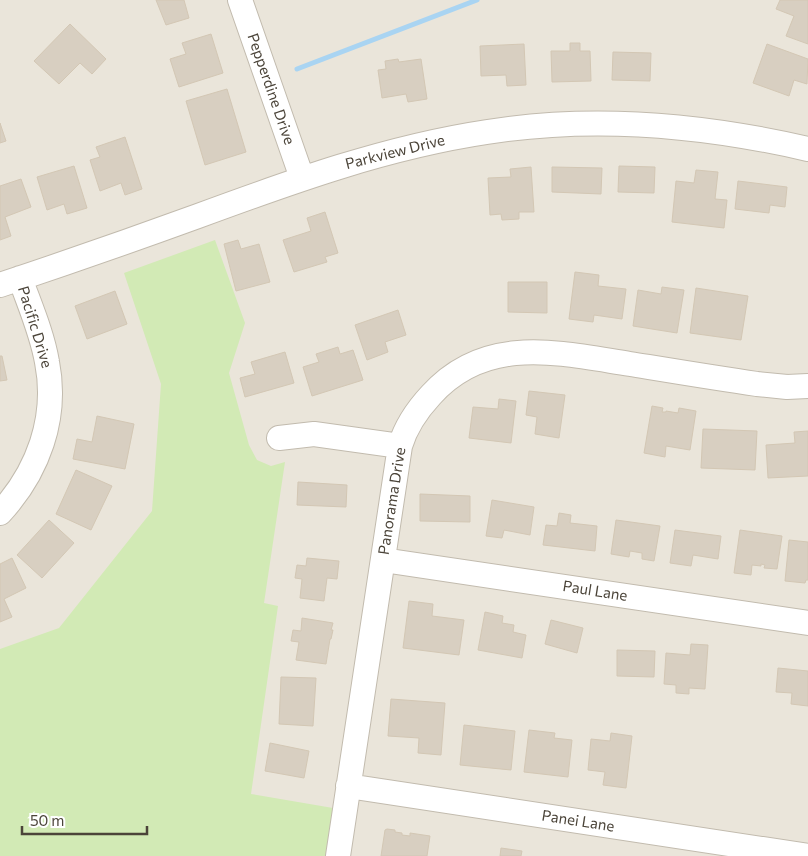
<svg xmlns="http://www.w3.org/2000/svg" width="808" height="856" font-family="Commissioner,sans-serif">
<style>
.residential{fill:#eae5da}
.green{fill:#d2eab5}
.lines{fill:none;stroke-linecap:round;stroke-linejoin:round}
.stream{stroke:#a9d4f2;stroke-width:5}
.building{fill:#d8cfc1;stroke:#d3c7b4}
.minor-casing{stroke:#c2bbae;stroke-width:26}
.minor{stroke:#fff;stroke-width:24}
.labels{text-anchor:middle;stroke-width:4;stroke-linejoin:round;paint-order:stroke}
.street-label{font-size:15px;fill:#4b4439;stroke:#fff}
</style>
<rect width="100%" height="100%" fill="#f6f3ec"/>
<path class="residential" d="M0 0H808V139L494 123 0 277Z
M625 134 726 143 808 159V856H0V297L304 187 404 159 496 142 560 137Z"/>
<path class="green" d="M215 240 245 323 229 373 249 445 257 460 271 466 285 462 264 603 278 606 251 794 333 808 328 856H0V649L59 628 152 511 161 384 124 273Z"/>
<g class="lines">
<path class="stream" d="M297 69 477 0"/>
</g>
<path class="building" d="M156 0H184L189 18 166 25Z
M780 0H808V44L786 36 794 16 776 9Z
M70 24 106 59 92 74 80 63 59 84 34 61Z
M211 34 223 73 179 87 170 59 186 54 182 43Z
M570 43H580V51H590L591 81 552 82 551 51H570Z
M524 44 526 85 507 86 506 75 481 76 480 46Z
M767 44 808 59 807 84 794 80 789 96 753 83Z
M613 52 651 53 650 81 612 80Z
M398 59 399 62 421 59 427 99 408 102 406 94 382 98 378 70 386 69 385 61Z
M227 89 246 152 205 165 186 101Z
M0 123 6 141 0 143Z
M125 137 142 189 125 195 121 183 100 191 90 160 100 157 96 147Z
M74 166 87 208 67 214 64 204 47 210 37 177Z
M619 166 655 167 654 193 618 192Z
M531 167 534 212H519V219L502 220 501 214 490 215 488 178 511 177 510 169Z
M552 167 602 168 601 194 552 192Z
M696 170 718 172 715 199 727 200 724 228 672 222 676 181 694 183Z
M21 179 31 207 5 217 11 236 0 240V186Z
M738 181 787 187 785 207 770 205 769 213 735 209Z
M325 212 338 253 325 257 327 262 294 272 283 240 311 231 307 218Z
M238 240 241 249 259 244 270 282 236 291 224 244Z
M575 272 599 275 598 286 626 289 622 319 594 315 593 322 569 319Z
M508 282H547V313L508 312Z
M662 287 684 290 677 333 633 326 638 290 661 294Z
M696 288 748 296 741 340 690 333Z
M115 291 127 324 87 339 75 306Z
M398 310 406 335 385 342 388 352 367 360 355 325Z
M338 347 340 354 353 350 363 380 312 396 303 367 319 362 316 354Z
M285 352 294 383 245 397 240 378 255 374 251 362Z
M0 356H2L7 380 0 381Z
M529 391 565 395 559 438 535 434 537 417 526 415Z
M499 399 516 401 511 443 469 438 473 407 498 409Z
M652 406 663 408 662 412H666V411L678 413 679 408 696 411 690 450 666 446 665 457 644 453Z
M97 416 134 424 125 469 73 459 77 439 92 442Z
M703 429 757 431 755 470 701 468Z
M808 431V476L768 478 766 445 795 443 794 432Z
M76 470 112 486 91 530 56 514Z
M298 482 347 485 346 507 297 505Z
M420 494 470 496V522L420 521Z
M492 500 534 507 530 535 504 530 502 538 486 536Z
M559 513 571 515 570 523 597 526 595 551 543 545 546 525 557 526Z
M49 520 74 543 42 578 17 555Z
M616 520 660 526 654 561 642 559V553L630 551 629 557 611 554Z
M675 530 721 536 718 559 693 555 691 566 670 563Z
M740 530 782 536 777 569 764 568 765 565 761 564V566L752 565 751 575 734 573Z
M789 540 808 542V580H806L805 583 785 581Z
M12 558 26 588 4 599 12 617 0 622V564Z
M307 558 339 561 337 579 327 578 324 601 300 598 302 579 295 578 297 565 306 566Z
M409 601 433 604 432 616 464 620 459 655 403 648Z
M485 612 503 616 502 623 514 625 513 632 526 635 522 658 478 650Z
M302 618 333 623 331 630H333L331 639H330L326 664 296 660 299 642 291 641 293 630 301 631Z
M551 620 583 628 577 653 545 644Z
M691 644 708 645 705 689 689 688V694L676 693V685L664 684 666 653 690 655Z
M617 650 655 651 654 677 617 676Z
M778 668 808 671V706L791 704 792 693 776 692Z
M281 677 316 678 313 726 279 724Z
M391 699 445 703 441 755 418 753 419 738 388 736Z
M464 725 515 731 511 770 460 765Z
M529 730 555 733 554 738 572 740 568 777 524 772Z
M611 733 632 736 626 788 603 785 605 772 588 770 591 739 610 741Z
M270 743 309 751 304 778 265 771Z
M387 829 395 830V832L402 833V835L410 836V833L430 836 427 856H381L385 830Z
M501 848 522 851 521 856H500Z"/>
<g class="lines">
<defs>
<path id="minor" d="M240 0 302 178
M0 285C66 263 132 240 198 216 293 181 387 147 487 132 593 115 704 125 808 149
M279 438 314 434 400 446
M0 513C38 472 58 418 47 362 42 333 30 306 20 278
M383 560 808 623
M348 786 808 856
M338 856 400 446C406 426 417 410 431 395 486 334 559 353 630 364 673 371 715 378 757 384L787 387 808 386"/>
</defs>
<use href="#minor" class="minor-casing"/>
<use href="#minor" class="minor"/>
</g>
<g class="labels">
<g class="street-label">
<text transform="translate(271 89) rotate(71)" y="5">Pepperdine Drive</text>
<text transform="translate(395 152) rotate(-14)" y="5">Parkview Drive</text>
<text transform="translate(35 327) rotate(73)" y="5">Pacific Drive</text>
<text transform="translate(392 501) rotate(-81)" y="5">Panorama Drive</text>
<text transform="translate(595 591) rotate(9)" y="5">Paul Lane</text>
<text transform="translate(578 821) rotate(9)" y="5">Panei Lane</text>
</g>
</g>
<path d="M22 826v8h125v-8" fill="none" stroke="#4b4439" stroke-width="2.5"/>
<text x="30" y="826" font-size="15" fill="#4b4439" stroke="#ffffff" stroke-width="4" paint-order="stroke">50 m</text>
</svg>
